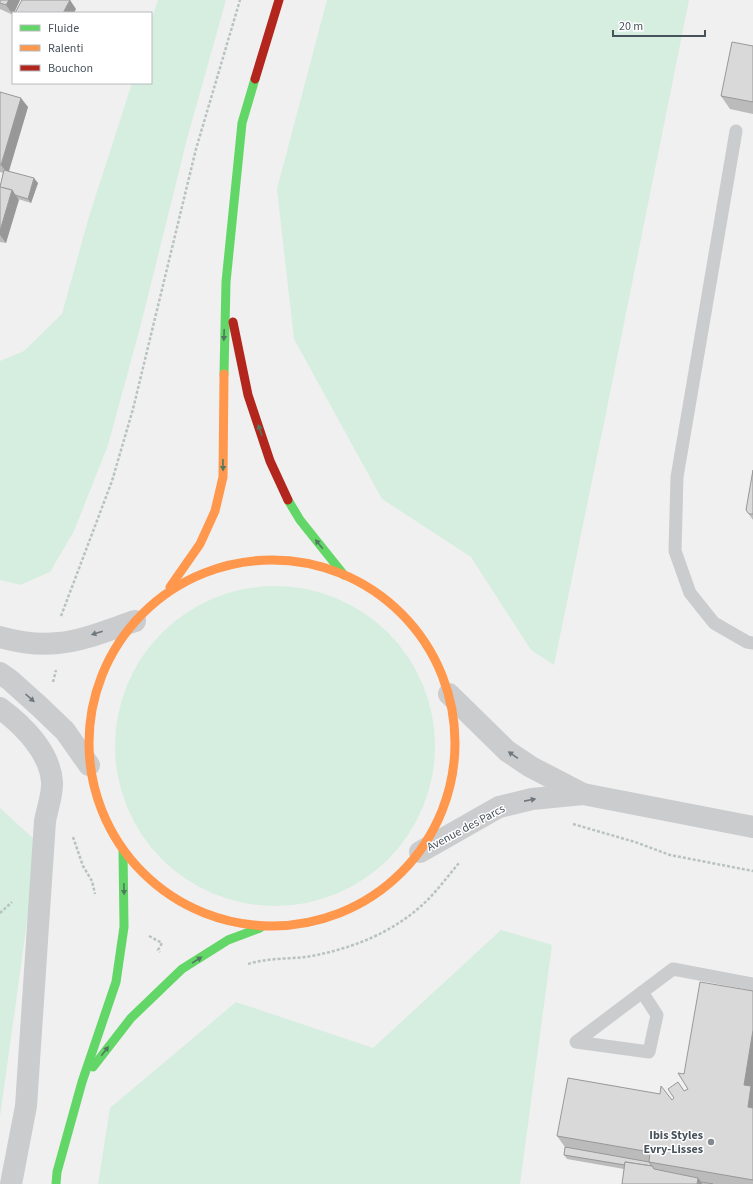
<svg xmlns="http://www.w3.org/2000/svg" width="753" height="1184" viewBox="0 0 753 1184" font-family="'Source Sans 3',sans-serif">
	<style>
		.green { fill: #d5eedf }
		.lines { fill: none; stroke-linecap: round; stroke-linejoin: round }
		.path { stroke: #b8c3c0; stroke-width: 2.5; stroke-dasharray: 3 2; stroke-linecap: butt }
		.lane { stroke: #caccce; stroke-width: 13 }
		.street { stroke: #caccce; stroke-width: 22 }
		.fast { stroke: #63d668; stroke-width: 9 }
		.slow { stroke: #ff974d; stroke-width: 9 }
		.jam { stroke: #b3261e; stroke-width: 9 }
		.wall { fill: #bbb }
		.shaded-wall { fill: #989899 }
		.building { fill: #d9d9da; stroke: #989899 }
		.oneway { fill: #507a5f }
		.oneway2 { fill: #6f777e }
		.poi-dot { fill: #83898f; stroke: #fff; stroke-width: 1.5 }
		.labels { text-anchor: middle; dominant-baseline: central; stroke-width: 3; stroke-linejoin: round; paint-order: stroke }
		.street-label { font-size: 12px; fill: #48525b; stroke: #fff }
		.poi-label { font-size: 12px; font-weight: bold; fill: #48525b; stroke: #fff; text-anchor: end }
	</style>
	<rect width="100%" height="100%" fill="#f0f0f0"/>
	<g class="green">
		<polygon points="158,0 226,0 187,139 141,324 108,445 74,531 50,572 20,585 0,580 0,361 24,351 62,314 88,220 132,83 151,83 151,21"/>
		<polygon points="327,0 689,0 605,418 554,665 531,650 471,557 382,499 294,339 277,189"/>
		<circle cx="275" cy="746" r="160"/>
		<polygon points="0,808 38,843 0,1117"/>
		<polygon points="501,930 552,945 520,1184 98,1184 110,1108 236,1002 373,1048"/>
	</g>
	<g class="lines">
		<g class="path">
			<polyline points="61,616 112,481 133,409 196,149 240,0"/>
			<polyline points="53,682 56,670"/>
			<polyline points="573,824 635,842 670,855 753,871"/>
			<polyline points="73,837 83,866 92,881 95,894"/>
			<polyline points="0,913 12,902"/>
			<polyline points="149,936 162,943 158,950 160,952"/>
			<path d="M248,964C267,958 287,959 306,957C347,950 389,935 421,906C435,894 447,877 459,863"/>
		</g>
		<g class="lane">
			<polyline points="736,131 677,477 675,551 690,593 714,623 747,642 753,643"/>
			<polyline points="642,992 657,1015 649,1052 576,1042 673,969 753,984"/>
		</g>
		<g class="street">
			<path d="M0,637C18,642 39,645 58,643C83,641 111,629 135,621"/>
			<polyline points="0,673 10,680 40,707 65,731 89,765"/>
			<polyline points="449,694 507,751 531,767 583,794"/>
			<path d="M0,708C23,725 50,752 52,782C53,793 47,810 45,821L26,1106L11,1184"/>
			<polyline points="420,852 499,807 532,799 583,794 753,827"/>
		</g>
		<g class="fast">
			<polyline points="224,374 226,282 242,123 255,79"/>
			<polyline points="288,500 300,520 344,575"/>
			<polyline points="93,1067 131,1018 182,969 228,940 260,928"/>
			<polyline points="56,1184 57,1172 82,1082 116,982 124,927 123,850"/>
		</g>
		<g class="slow">
			<circle cx="272" cy="743" r="183"/>
			<polyline points="170,587 200,544 215,511 223,477 224,374"/>
		</g>
		<g class="jam">
			<polyline points="255,79 279,0"/>
			<polyline points="233,322 248,395 270,461 288,500"/>
		</g>
	</g>
	<g class="wall">
		<polygon points="0,0 20,0 13,15 0,9"/>
		<polygon points="753,46 753,114 730,109 721,96"/>
		<polygon points="0,92 28,107 9,171 38,183 31,203 18,199 6,243 0,242 0,186 3,173 0,172"/>
		<polygon points="753,470 753,520 746,510"/>
		<polygon points="753,991 753,1184 622,1184 624,1169 567,1159 564,1155 565,1147 557,1136 672,1100 684,1091 688,1089 684,1074"/>
	</g>
	<g class="shaded-wall">
		<polygon points="9,0 20,0 13,15 6,5"/>
		<polygon points="70,0 76,9 74,13 63,13"/>
		<polygon points="21,98 28,107 8,174 1,165"/>
		<polygon points="34,178 38,183 31,203 28,199"/>
		<polygon points="12,190 19,200 6,243 0,235 0,231"/>
		<polygon points="753,1030 753,1114 748,1107 744,1085"/>
		<polygon points="698,1178 703,1184 697,1184"/>
	</g>
	<g class="building">
		<polygon points="0,0 9,0 6,5 0,3"/>
		<polygon points="22,0 70,0 63,13 15,13"/>
		<polygon points="732,42 753,46 753,102 721,96"/>
		<polygon points="0,92 21,98 1,165 0,165"/>
		<polygon points="4,170 34,178 28,199 15,195 12,190 0,187"/>
		<polygon points="0,187 12,190 0,231"/>
		<polygon points="753,470 753,514 749,514 746,510"/>
		<polygon points="700,982 753,991 753,1030 744,1085 751,1086 748,1107 753,1108 753,1180 649,1162 650,1152 557,1136 568,1078 660,1094 661,1086 672,1100 674,1098 668,1089 678,1082 684,1091 688,1089 678,1073 684,1074"/>
		<polygon points="565,1147 649,1162 652,1166 625,1162 625,1165 564,1155"/>
		<polygon points="625,1162 652,1166 654,1169 698,1178 697,1184 622,1184"/>
		<polygon points="702,1182 713,1184 701,1184"/>
	</g>
	<defs><path id="oneway-solid" d="M-6-.8H1V-3.2L6.5 0L1 3.2V.8H-6Z"/></defs>
	<g class="oneway">
		<use href="#oneway-solid" transform="translate(224 335) rotate(92)"/>
		<use href="#oneway-solid" transform="translate(260 430) rotate(-109)"/>
		<use href="#oneway-solid" transform="translate(223 465) rotate(89)"/>
		<use href="#oneway-solid" transform="translate(319 544) rotate(-129)"/>
		<use href="#oneway-solid" transform="translate(124 889) rotate(89)"/>
		<use href="#oneway-solid" transform="translate(197 960) rotate(-32)"/>
		<use href="#oneway-solid" transform="translate(105 1051) rotate(-52)"/>
	</g>
	<g class="oneway2">
		<use href="#oneway-solid" transform="translate(97 633) rotate(162)"/>
		<use href="#oneway-solid" transform="translate(30 698) rotate(42)"/>
		<use href="#oneway-solid" transform="translate(513 755) rotate(-145)"/>
		<use href="#oneway-solid" transform="translate(530 800) rotate(-11)"/>
	</g>
	<circle class="poi-dot" cx="711" cy="1142" r="4"/>
	<g class="labels">
		<g class="street-label">
			<text transform="translate(466 828) rotate(-28)">Avenue des Parcs</text>
		</g>
		<g class="poi-label">
			<text x="703" y="1135">Ibis Styles<tspan x="703" dy="14">Evry-Lisses</tspan></text>
		</g>
	</g>
	<rect x="12" y="12" width="140" height="72" fill="#ffffff" stroke="#b6babd"/>
	<rect x="20" y="25" width="20" height="6" fill="#63d668" stroke="#b6babd"/>
	<text x="48" y="32" font-size="12" fill="#48525b">Fluide</text>
	<rect x="20" y="45" width="20" height="6" fill="#ff974d" stroke="#b6babd"/>
	<text x="48" y="52" font-size="12" fill="#48525b">Ralenti</text>
	<rect x="20" y="65" width="20" height="6" fill="#b3261e" stroke="#b6babd"/>
	<text x="48" y="72" font-size="12" fill="#48525b">Bouchon</text>
	<path d="M613 30v6h92v-6" fill="none" stroke="#48525b" stroke-width="2"/>
	<text x="619" y="30" font-size="12" fill="#48525b" stroke="#ffffff" stroke-width="3" paint-order="stroke">20 m</text>
</svg>
